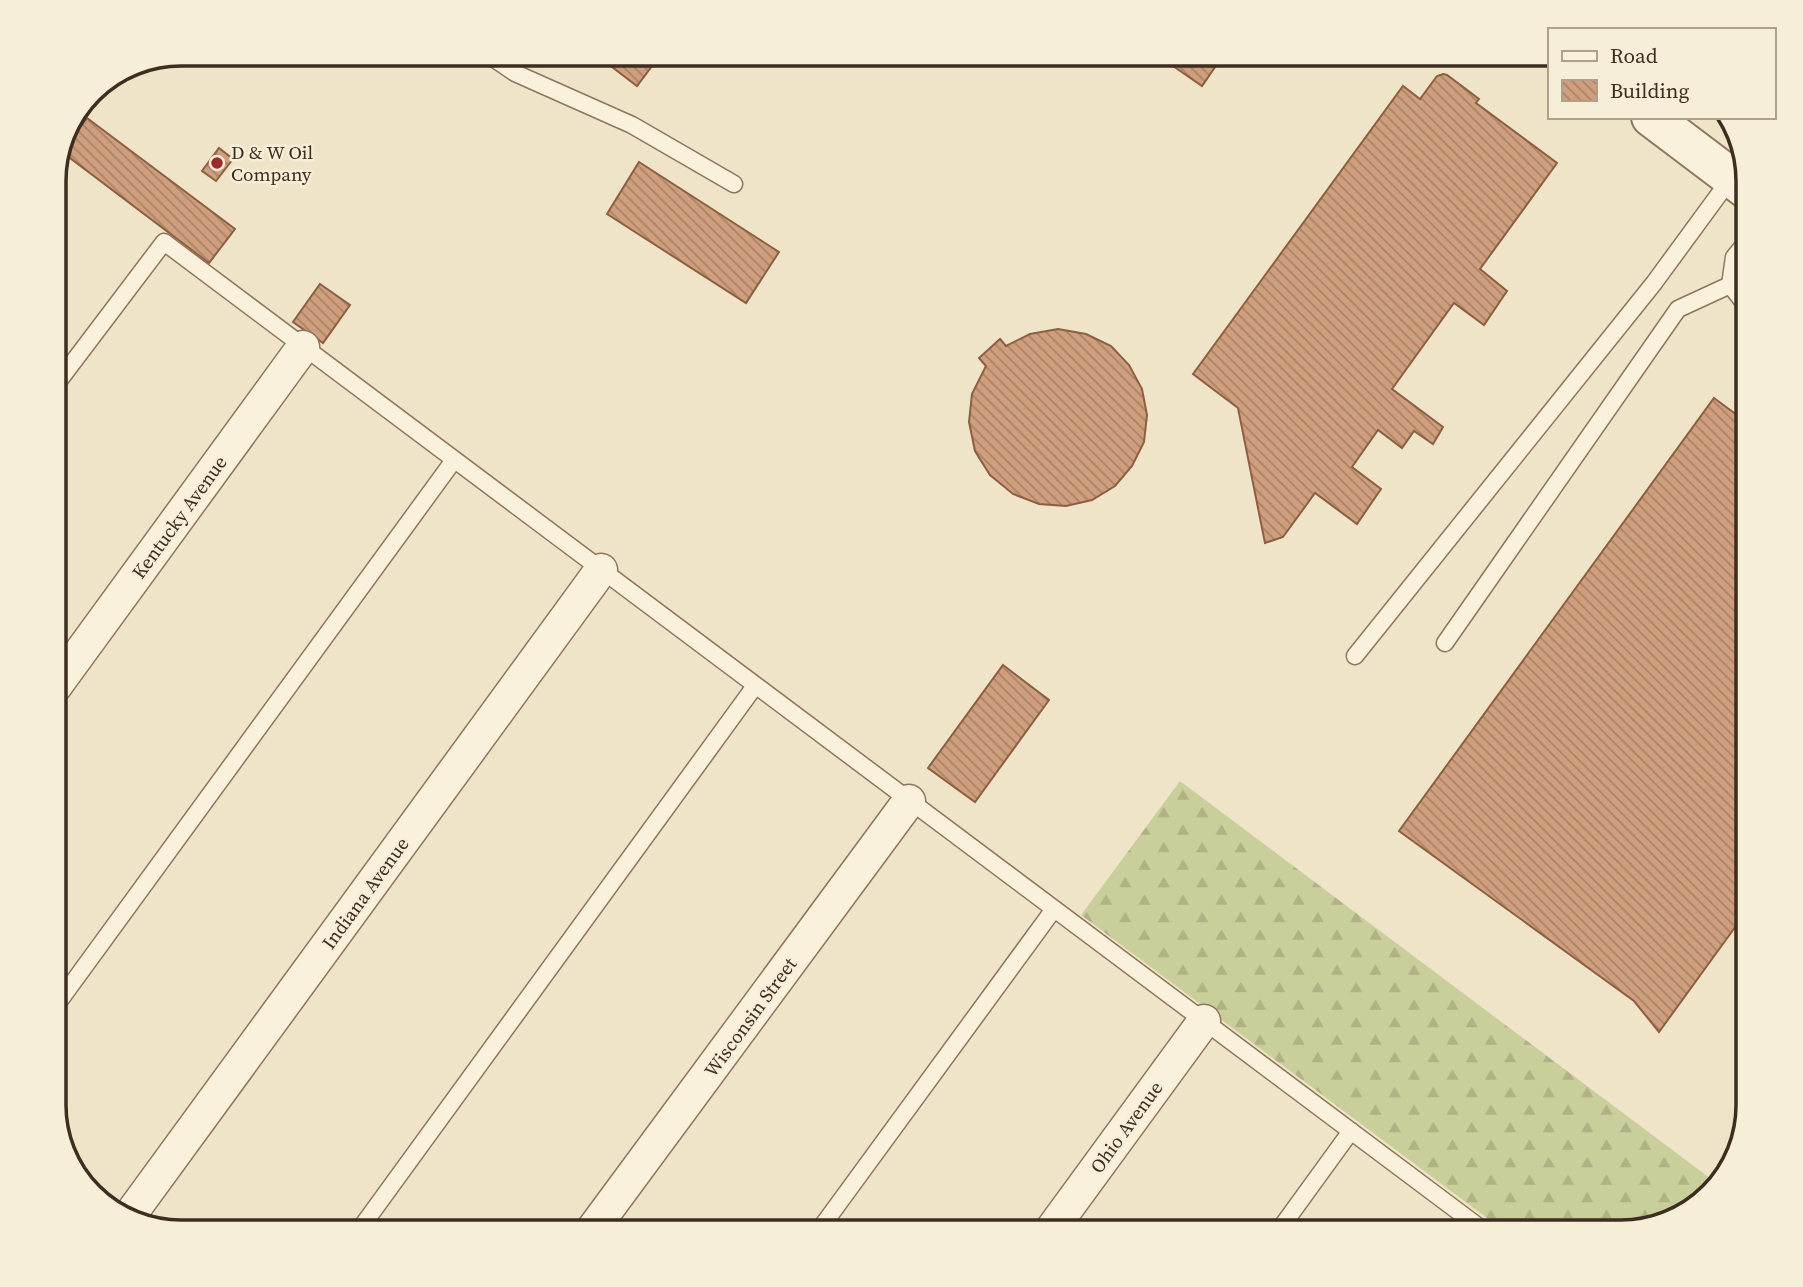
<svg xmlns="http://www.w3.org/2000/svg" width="1803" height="1287" viewBox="0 0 1803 1287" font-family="'Source Serif 4',serif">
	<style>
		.forest { fill: url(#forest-firs) }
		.building { fill: url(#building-back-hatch); stroke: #8d5f41; stroke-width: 2 }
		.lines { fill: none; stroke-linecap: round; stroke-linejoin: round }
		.service-casing { stroke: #8d765c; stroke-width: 19 }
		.minor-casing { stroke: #8d765c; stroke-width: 35 }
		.tertiary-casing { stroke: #8d765c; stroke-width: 42 }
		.service { stroke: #faf1dc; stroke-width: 16 }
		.minor { stroke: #faf1dc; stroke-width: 32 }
		.tertiary { stroke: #faf1dc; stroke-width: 38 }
		.poi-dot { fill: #9e2a2b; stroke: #f7eed8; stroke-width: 2.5 }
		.labels { text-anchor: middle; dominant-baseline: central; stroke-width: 5; stroke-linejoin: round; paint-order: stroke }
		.poi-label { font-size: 19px; fill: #3d2e20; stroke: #f7eed8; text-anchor: start }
		.street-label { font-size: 19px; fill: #3d2e20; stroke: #f7eed8 }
		.rim { fill: none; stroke: #3d2e20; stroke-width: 3.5 }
	</style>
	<defs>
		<pattern id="forest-firs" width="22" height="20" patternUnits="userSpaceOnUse" patternTransform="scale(1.75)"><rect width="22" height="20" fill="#c9cf9b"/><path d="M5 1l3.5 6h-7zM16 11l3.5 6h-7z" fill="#aeb285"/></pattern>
		<pattern id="building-back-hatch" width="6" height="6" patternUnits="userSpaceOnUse" patternTransform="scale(1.75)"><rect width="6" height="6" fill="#cf9f7d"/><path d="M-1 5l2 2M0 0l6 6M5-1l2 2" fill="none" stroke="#a98266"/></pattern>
	</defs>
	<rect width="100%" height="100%" fill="#f0e4c8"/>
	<polygon class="forest" points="1180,781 1719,1185 1678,1219 1621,1233 1507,1233 1081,915"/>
	<g class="building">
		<polygon points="595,54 661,54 637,86"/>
		<polygon points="1166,54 1224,54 1202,86 1163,59"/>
		<polygon points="1443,74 1447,75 1479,99 1476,103 1557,163 1480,269 1507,291 1484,325 1454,303 1392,389 1443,427 1433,444 1414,431 1402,448 1378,430 1352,467 1381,489 1357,524 1315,493 1283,537 1265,543 1238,408 1193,374 1403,86 1420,99 1437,76"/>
		<polygon points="87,118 235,229 209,263 62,152"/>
		<polygon points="219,148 233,159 216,181 202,171"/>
		<polygon points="639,162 779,252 746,303 607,214"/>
		<polygon points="320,284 350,305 323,343 293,322"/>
		<polygon points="1058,329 1086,334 1111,346 1129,365 1142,389 1147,415 1144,442 1132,466 1115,486 1092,500 1066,506 1039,504 1013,494 990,475 975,451 969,422 972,394 986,366 979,358 1000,339 1006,346 1030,334"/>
		<polygon points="1714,398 1749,424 1749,908 1659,1032 1634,1001 1399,831"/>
		<polygon points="1003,665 1049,700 975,802 928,768"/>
	</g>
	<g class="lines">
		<g class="service-casing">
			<g id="service">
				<polyline points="487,54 515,73 632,125 734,184"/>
				<polyline points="1749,239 1734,257 1730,285 1749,309"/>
				<polyline points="55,386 164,242 1487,1233"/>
				<polyline points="1445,643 1678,309 1730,285"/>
				<polyline points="1355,656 1654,283 1731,178"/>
				<polyline points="55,1007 454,460"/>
				<polyline points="357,1233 755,686"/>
				<polyline points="817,1233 1054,909"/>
				<polyline points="1277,1233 1351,1131"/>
			</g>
		</g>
		<g class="minor-casing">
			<g id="minor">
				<polyline points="55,687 303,347"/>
				<polyline points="130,1215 601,570"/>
				<polyline points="590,1233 909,801"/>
				<polyline points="1049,1233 1204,1021"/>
			</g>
		</g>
		<g class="tertiary-casing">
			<polyline id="tertiary" points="1651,117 1749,191"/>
		</g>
		<use href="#service" class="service"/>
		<use href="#minor" class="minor"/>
		<use href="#tertiary" class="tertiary"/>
	</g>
	<circle class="poi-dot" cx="217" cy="163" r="7"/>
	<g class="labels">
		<g class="poi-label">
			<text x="231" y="152">D &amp; W Oil<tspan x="231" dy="22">Company</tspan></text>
		</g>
		<g class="street-label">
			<text transform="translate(179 517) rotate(-54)">Kentucky Avenue</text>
			<text transform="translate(365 893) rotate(-54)">Indiana Avenue</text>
			<text transform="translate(750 1017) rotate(-54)">Wisconsin Street</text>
			<text transform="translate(1126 1127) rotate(-54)">Ohio Avenue</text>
		</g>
	</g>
	<path d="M0 0H1803V1287H0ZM181 66H1621A115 115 0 0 1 1736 181V1105A115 115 0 0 1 1621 1220H181A115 115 0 0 1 66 1105V181A115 115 0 0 1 181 66Z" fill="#f7eed8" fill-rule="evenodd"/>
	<path class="rim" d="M181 66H1621A115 115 0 0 1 1736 181V1105A115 115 0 0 1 1621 1220H181A115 115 0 0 1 66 1105V181A115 115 0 0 1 181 66Z"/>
	<rect x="1548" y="28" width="228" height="91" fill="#f7eed8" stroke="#ada18e" stroke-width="2"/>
	<rect x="1562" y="51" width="35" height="10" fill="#faf1dc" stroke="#ada18e" stroke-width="2"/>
	<text x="1610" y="63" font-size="21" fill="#3d2e20">Road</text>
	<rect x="1562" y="80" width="35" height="21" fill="url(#building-back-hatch)" stroke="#ada18e" stroke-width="2"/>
	<text x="1610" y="98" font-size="21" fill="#3d2e20">Building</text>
</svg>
